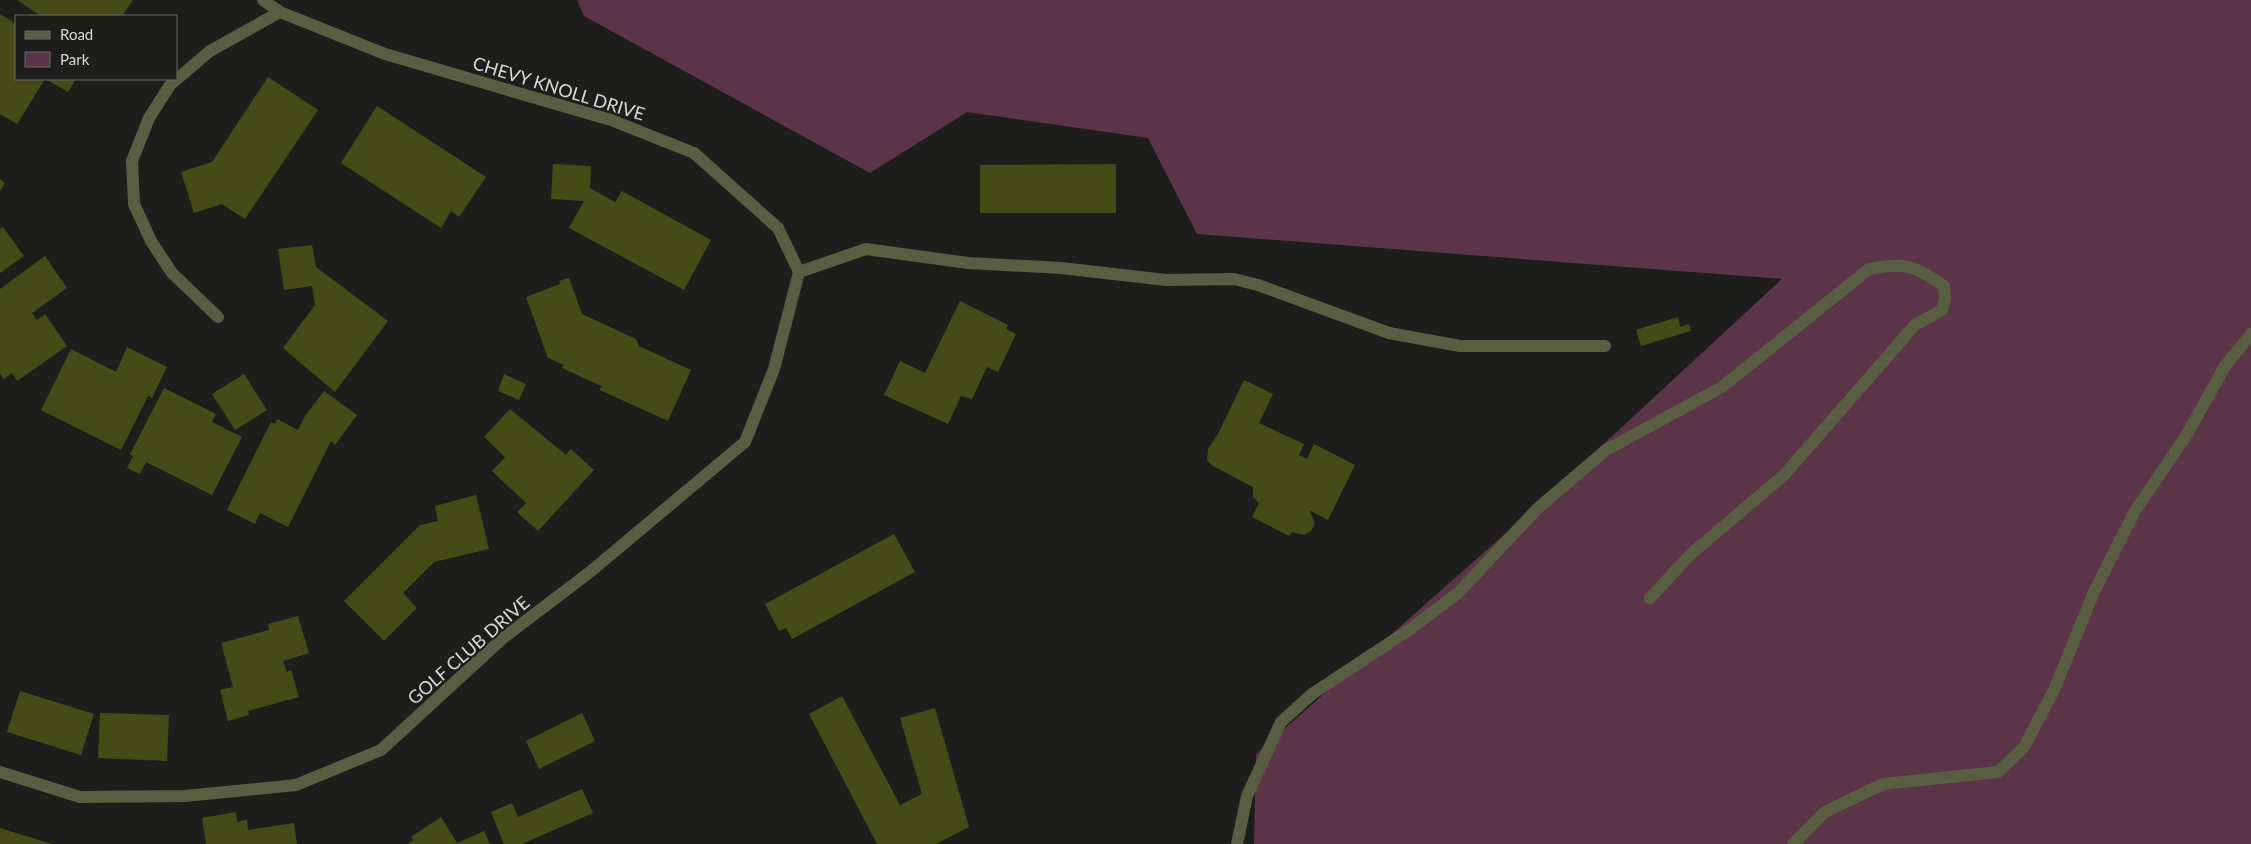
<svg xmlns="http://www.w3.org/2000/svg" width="2251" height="844" viewBox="0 0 2251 844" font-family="Lato,sans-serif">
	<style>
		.green { fill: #5b3448 }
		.building { fill: #454b16 }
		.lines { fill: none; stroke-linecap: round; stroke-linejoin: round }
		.minor { stroke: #595d42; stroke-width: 12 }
		.labels { text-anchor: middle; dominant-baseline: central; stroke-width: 4.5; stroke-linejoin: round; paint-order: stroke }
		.street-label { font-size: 18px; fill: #d9d9d7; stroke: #1d1e1b }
	</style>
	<rect width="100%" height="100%" fill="#1d1e1b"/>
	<polygon class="green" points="577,0 2251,0 2251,844 1254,844 1256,754 1542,501 1782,279 1197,234 1148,138 967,112 870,173 584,16"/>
	<g class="building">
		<polygon points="17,0 133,0 122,16 41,16"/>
		<polygon points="0,14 16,24 16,79 45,79 17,124 0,114"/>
		<polygon points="268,77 318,110 245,219 222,204 194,213 181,172 212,162"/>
		<polygon points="46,79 76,79 68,92"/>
		<polygon points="377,106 486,177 459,217 451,211 441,228 341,163"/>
		<polygon points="553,164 591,166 590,188 615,202 622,191 711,240 684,290 569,228 584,201 551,199"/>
		<polygon points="1116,164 1116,213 980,213 980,165"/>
		<polygon points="0,179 5,183 0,191"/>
		<polygon points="3,227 24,256 0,273 0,229"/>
		<polygon points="312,245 316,267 388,321 335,392 283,348 315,305 312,286 284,290 278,249"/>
		<polygon points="45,256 67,288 32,313 37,320 45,314 67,346 17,381 12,373 4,379 0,374 0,289"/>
		<polygon points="569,278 582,314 636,339 639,346 691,370 668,421 600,390 601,386 562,368 564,365 548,358 526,297 560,284 559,281"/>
		<polygon points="960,301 1008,325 1006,329 1016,334 998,372 987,367 972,399 961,396 948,424 884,395 900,361 925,373"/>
		<polygon points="1678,317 1680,327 1689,324 1691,331 1641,346 1636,330"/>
		<polygon points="127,347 167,367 152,398 148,396 121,450 41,410 71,349 116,372"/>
		<polygon points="244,374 267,410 235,430 212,394"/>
		<polygon points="504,374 526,384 519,400 498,391"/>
		<polygon points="1244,380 1273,394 1259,423 1304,444 1299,455 1307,459 1314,444 1355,465 1328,520 1309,510 1314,521 1314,526 1311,531 1304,535 1292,532 1289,536 1252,517 1259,503 1253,497 1253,487 1213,466 1207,460 1208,449 1218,434"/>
		<polygon points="164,388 216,414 212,422 242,437 212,495 146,462 140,474 127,468 133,456 130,454"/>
		<polygon points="324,391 357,415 335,445 331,441 288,527 260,513 255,524 227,510 271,422 275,424 277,419 298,430 305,416"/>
		<polygon points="510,409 566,455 571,449 594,470 538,531 517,512 526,503 492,471 505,457 484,437"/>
		<polygon points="476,495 489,549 434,562 403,593 417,608 384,641 344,601 420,525 438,521 435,506"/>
		<polygon points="894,534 915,572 792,639 786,628 779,631 765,604"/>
		<polygon points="298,616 309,653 283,661 287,672 291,670 299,697 248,711 249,715 228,721 220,690 233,687 221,643 269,630 268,624"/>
		<polygon points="20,691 94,714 81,755 7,732"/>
		<polygon points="842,696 900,805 922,794 900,718 935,708 969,827 936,844 877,844 809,714"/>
		<polygon points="100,713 169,715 167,761 98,758"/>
		<polygon points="582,713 595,741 539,769 526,741"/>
		<polygon points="582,789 593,813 522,844 504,844 491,812 512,803 518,817"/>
		<polygon points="236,812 237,822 247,820 248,830 294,823 297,844 206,844 202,818"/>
		<polygon points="441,817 457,843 484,831 490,844 408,844 413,840 411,837"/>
		<polygon points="0,828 52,844 0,844"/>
	</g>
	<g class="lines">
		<g class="minor">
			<polyline points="263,0 280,12 385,54 611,120 694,153 778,228 799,272"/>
			<polyline points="799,272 866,249 968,263 1061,268 1166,280 1234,279 1258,285 1389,333 1460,346 1605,346"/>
			<polyline points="218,317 172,273 151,241 134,204 132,161 149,118 170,85 210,51 280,12"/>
			<polyline points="0,772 80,797 185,796 296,785 381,750 503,638 590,572 745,442 774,369 799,272"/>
			<path d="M1237,844L1247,796L1281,722L1312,694L1409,630L1458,593L1538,508L1606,450L1722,387L1869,269C1907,262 1912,265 1944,286L1945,299L1942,310L1915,325L1784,475L1691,554L1650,598"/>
			<polyline points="1793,844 1825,812 1883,784 1998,772 2024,747 2054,690 2094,592 2135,511 2186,436 2225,366 2251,334"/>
		</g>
	</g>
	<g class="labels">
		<g class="street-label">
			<text transform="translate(559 88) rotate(17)">CHEVY KNOLL DRIVE</text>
			<text transform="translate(468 650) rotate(-41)">GOLF CLUB DRIVE</text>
		</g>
	</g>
	<rect x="15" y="15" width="162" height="65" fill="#1d1e1b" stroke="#686966"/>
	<rect x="25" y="31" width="25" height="8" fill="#595d42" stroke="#686966"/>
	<text x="60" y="40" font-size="15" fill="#d9d9d7">Road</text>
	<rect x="25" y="52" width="25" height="15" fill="#5b3448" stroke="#686966"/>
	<text x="60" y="65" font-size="15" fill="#d9d9d7">Park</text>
</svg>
